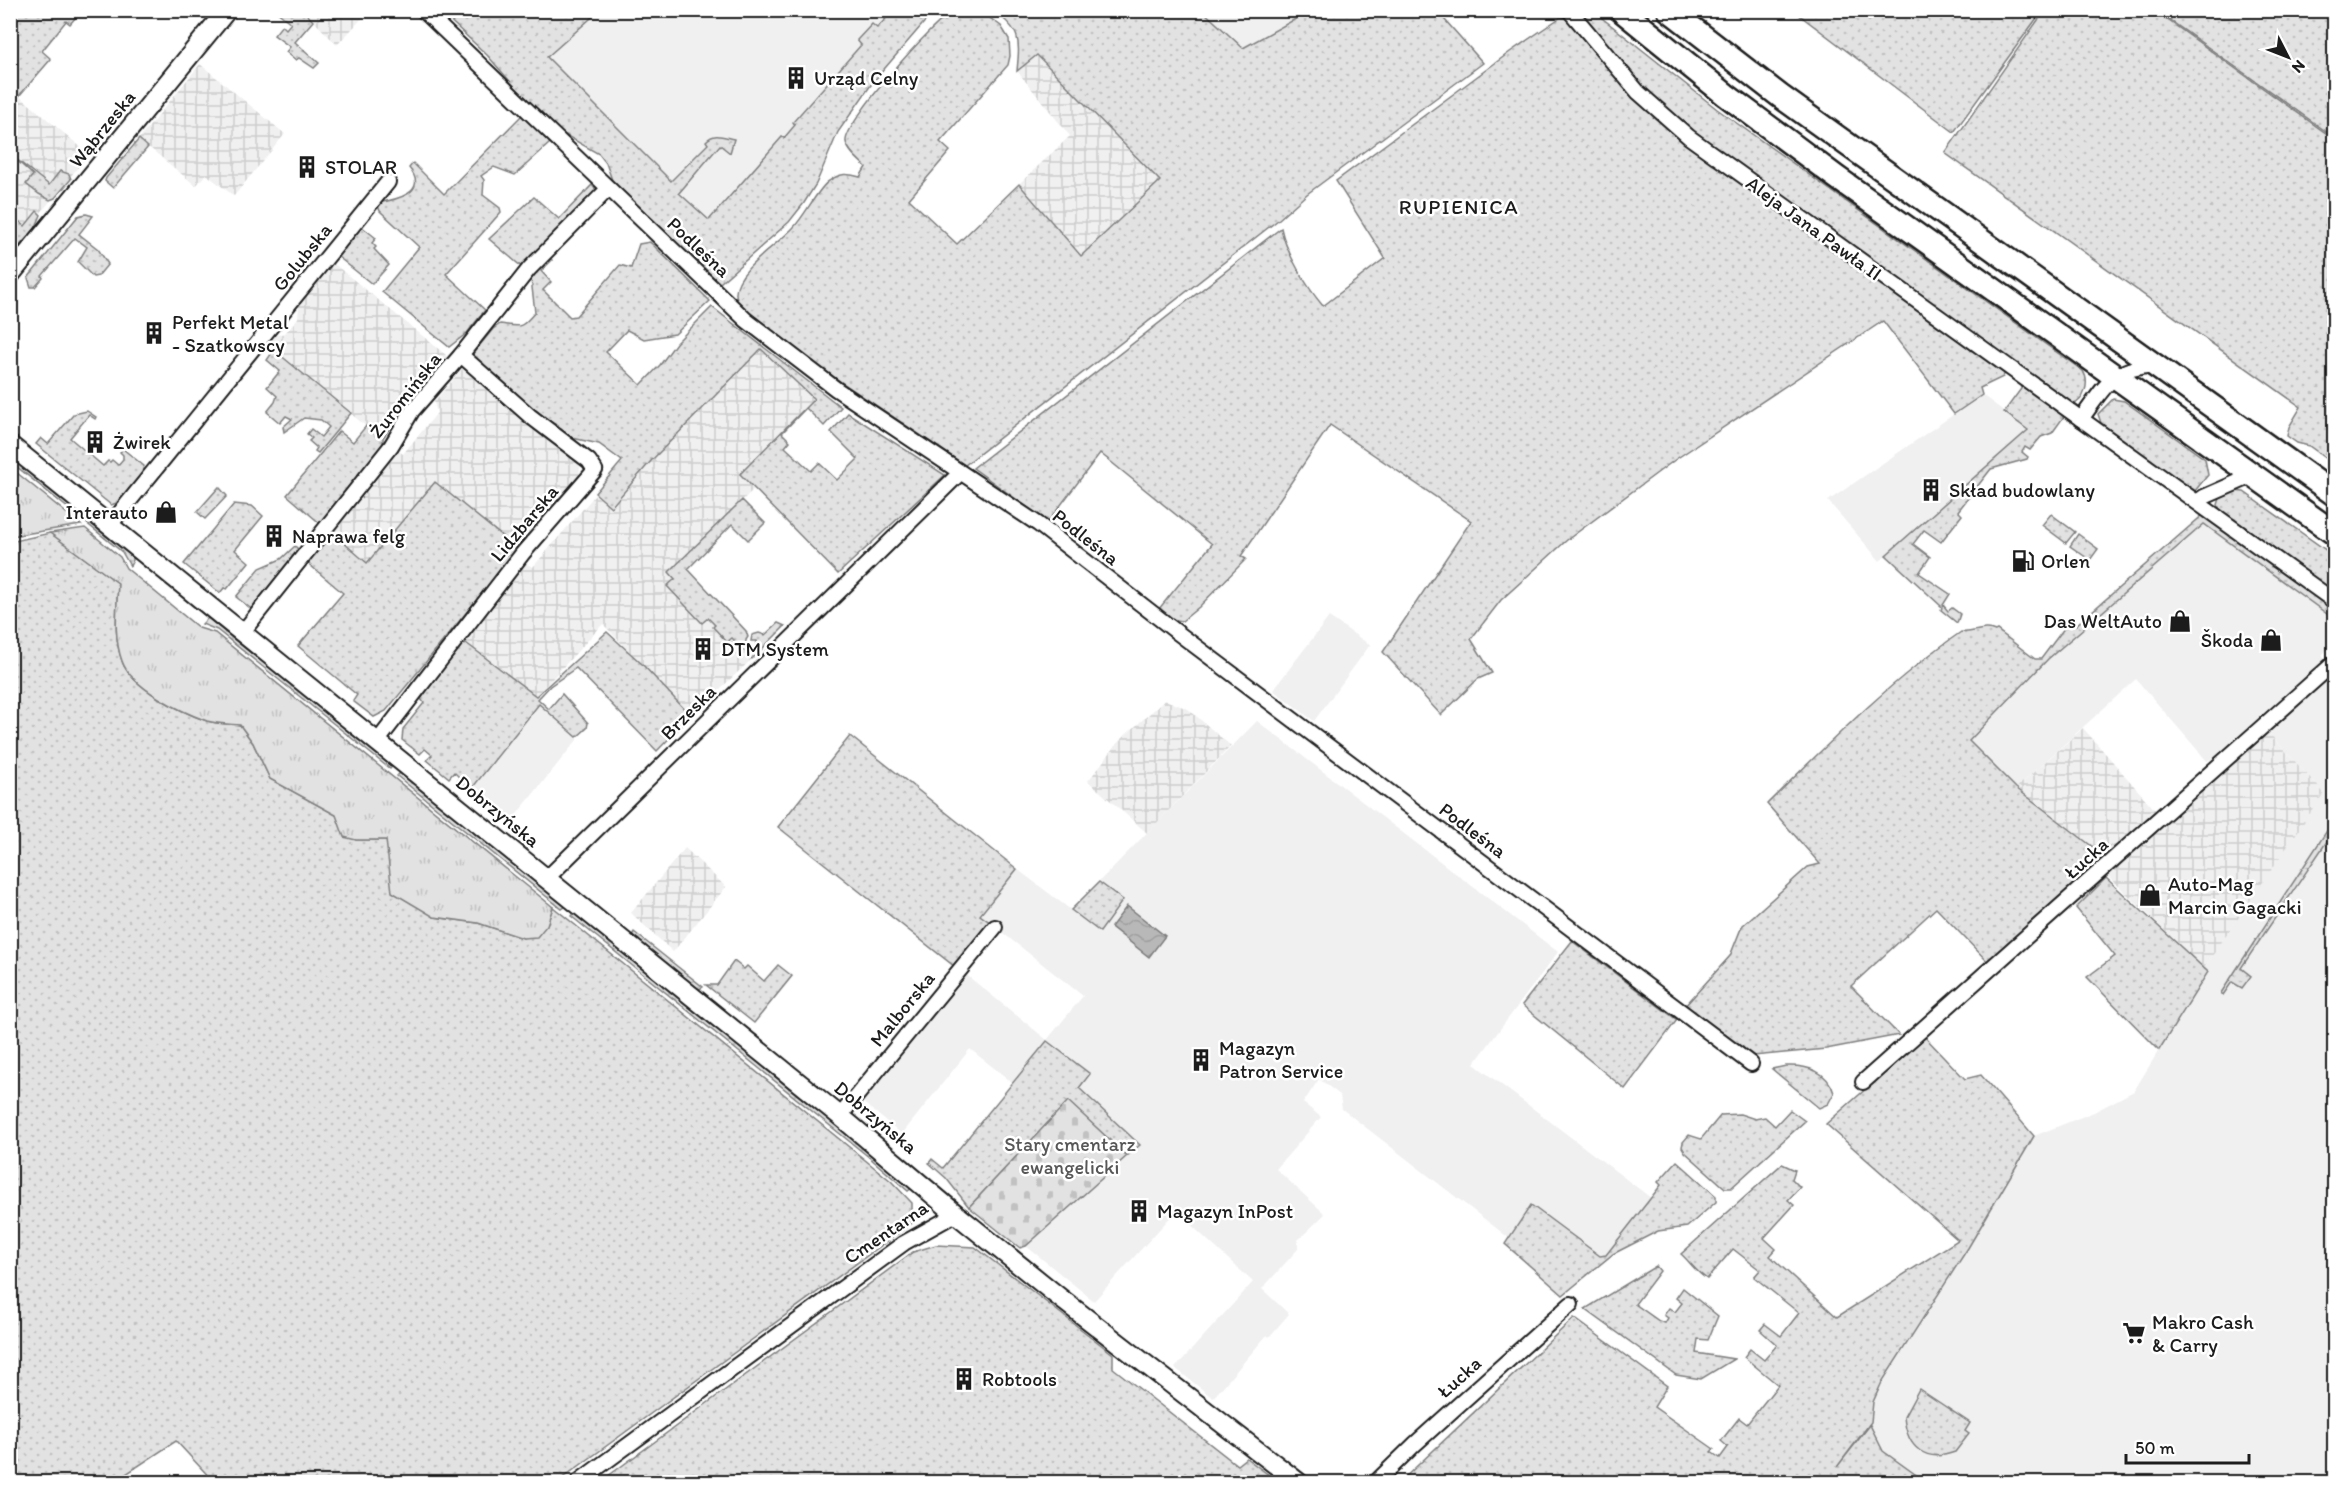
<svg xmlns="http://www.w3.org/2000/svg" width="2345" height="1493" viewBox="0 0 2345 1493" font-family="Itim,sans-serif">
	<style>
		.built { fill: #f0f0f0 }
		.industrial { fill: url(#industrial-grid) }
		.grass { fill: url(#grass-dots); stroke: #7f7f7f; stroke-width: 1.5 }
		.cemetery { fill: url(#cemetery-stones); stroke: #7f7f7f; stroke-width: 1.5 }
		.park { fill: url(#park-tufts); stroke: #7f7f7f; stroke-width: 1.5 }
		.water { fill: url(#water-waves); stroke: #7a7a7a; stroke-width: 1.5 }
		.lines { fill: none; stroke-linecap: round; stroke-linejoin: round }
		.minor-casing { stroke: #1c1c1c; stroke-width: 18 }
		.tertiary-casing { stroke: #1c1c1c; stroke-width: 22 }
		.primary-casing { stroke: #1c1c1c; stroke-width: 27 }
		.minor { stroke: #fff; stroke-width: 14 }
		.tertiary { stroke: #fff; stroke-width: 18 }
		.primary { stroke: #fff; stroke-width: 22 }
		.labels { text-anchor: middle; dominant-baseline: central; stroke-width: 5; stroke-linejoin: round; paint-order: stroke }
		.poi-label { font-size: 20px; fill: #1c1c1c; stroke: #fff; text-anchor: start }
		.street-label { font-size: 20px; fill: #1c1c1c; stroke: #fff }
		.park-label { font-size: 20px; fill: #575757; stroke: #fff }
		.neighbourhood-label { font-size: 21px; letter-spacing: 1.5px; fill: #1c1c1c; stroke: #fff }
	</style>
	<defs>
		<pattern id="industrial-grid" width="8" height="8" patternUnits="userSpaceOnUse" patternTransform="scale(1.5)"><rect width="8" height="8" fill="#f0f0f0"/><path d="M0 4h8M4 0v8" fill="none" stroke="#cdcdcd"/></pattern>
		<pattern id="grass-dots" width="8" height="8" patternUnits="userSpaceOnUse" patternTransform="scale(1.5)"><rect width="8" height="8" fill="#e2e2e2"/><path d="M2 2h.1M6 6h.1" fill="none" stroke="#c1c1c1" stroke-width="1.8" stroke-linecap="round"/></pattern>
		<pattern id="cemetery-stones" width="16" height="16" patternUnits="userSpaceOnUse" patternTransform="scale(1.5)"><rect width="16" height="16" fill="#e2e2e2"/><path d="M2 7V4a2 2 0 0 1 4 0v3zM10 15v-3a2 2 0 0 1 4 0v3z" fill="#c1c1c1"/></pattern>
		<pattern id="park-tufts" width="24" height="20" patternUnits="userSpaceOnUse" patternTransform="scale(1.5)"><rect width="24" height="20" fill="#e2e2e2"/><path d="M3 7l-1-3M5 7V3M7 7l1-3M15 17l-1-3M17 17v-4M19 17l1-3" fill="none" stroke="#c1c1c1"/></pattern>
		<pattern id="water-waves" width="16" height="10" patternUnits="userSpaceOnUse" patternTransform="scale(1.5)"><rect width="16" height="10" fill="#b8b8b8"/><path d="M0 5q4-4 8 0t8 0" fill="none" stroke="#9e9e9e"/></pattern>
	</defs>
	<rect width="100%" height="100%" fill="#fff"/>
	<filter id="ink" filterUnits="userSpaceOnUse"><feTurbulence type="fractalNoise" baseFrequency=".0167" numOctaves="2"/><feDisplacementMap in="SourceGraphic" scale="12" xChannelSelector="R" yChannelSelector="G"/><feConvolveMatrix kernelMatrix="1 2 1 2 8 2 1 2 1" color-interpolation-filters="sRGB"/></filter>
	<g filter="url(#ink)">
		<g class="built">
			<polygon points="904,10 719,240 526,68 590,11"/>
			<polygon points="1203,11 1310,11 1243,48"/>
			<polygon points="1982,395 2028,429 1880,561 1828,501"/>
			<polygon points="2204,524 2334,619 2334,643 2322,655 2327,661 2223,753 2207,761 2136,679 2016,788 1969,742 2048,659"/>
			<polygon points="1329,617 1370,645 1314,721 1273,690"/>
			<polygon points="2334,674 2334,1482 1926,1482 1883,1451 1870,1426 1873,1402 1882,1382 1968,1248 2034,1136 2094,1112 2134,1091 2159,1050 2204,968 2323,792 2268,732"/>
			<polygon points="539,704 577,737 577,740 513,819 473,787"/>
			<polygon points="1257,721 1558,952 1474,1064 1651,1198 1606,1255 1600,1256 1531,1206 1509,1238 1342,1109 1340,1095 1319,1079 1303,1103 1321,1117 1276,1169 1325,1214 1298,1240 1298,1249 1262,1289 1289,1314 1269,1337 1267,1335 1213,1398 1175,1368 1253,1282 1176,1211 1094,1301 1026,1246 1139,1145 1078,1088 1090,1074 1047,1041 1013,1083 970,1049 902,1134 861,1101 964,973 1047,1040 1083,996 980,915 1017,869 1071,910"/>
		</g>
		<g class="industrial">
			<polygon points="304,11 369,11 337,45"/>
			<polygon points="1036,55 1160,181 1081,256 1019,184 1070,136 1017,71"/>
			<polygon points="200,64 285,134 234,196 206,174 196,186 139,139"/>
			<polygon points="11,89 89,154 11,249"/>
			<polygon points="333,263 446,355 446,358 409,405 406,404 379,437 266,344 274,336 285,333 298,318 299,306"/>
			<polygon points="761,349 814,399 740,474 754,489 669,572 752,659 691,716 603,624 536,696 462,640 524,563 533,567 595,495 612,507 651,461"/>
			<polygon points="462,369 577,460 580,467 579,476 546,514 538,516 527,528 531,534 518,549 435,482 367,563 329,530 396,449 403,454 437,413 434,402"/>
			<polygon points="1165,700 1188,709 1231,746 1147,833 1088,781 1121,739"/>
			<polygon points="2083,728 2157,812 2106,857 2016,788"/>
			<polygon points="2268,732 2324,793 2204,968 2107,875"/>
			<polygon points="685,848 726,887 673,952 631,913"/>
		</g>
		<g class="grass">
			<polygon points="2045,10 2155,11 2334,139 2334,464 2309,446 2297,443 2287,436 2289,427 2301,407 1945,153"/>
			<polygon points="10,11 69,11 76,17 70,24 66,21 42,51 51,59 19,96 11,89"/>
			<polygon points="276,11 304,11 313,21 295,42 319,63 314,68 299,58 296,60 286,52 290,47 274,35 282,25 286,29 291,23"/>
			<path d="M440,11H599L547,57L671,181L708,144L706,141C715,132 723,137 734,139L730,153L720,145L679,193L709,220L782,137L784,138L795,125L793,122L861,45L857,40L872,24L877,28L893,11H934L873,82L838,132L816,184L804,203L789,222L720,283L618,187L612,180L606,163L599,154L560,132L531,105L487,55Z"/>
			<path d="M954,11H980L1001,26L1009,39L1010,56L1008,65L940,142L950,151L909,199L957,244L1019,184L1081,256L1160,181L1037,55L1017,71C1020,39 1021,31 994,11H1203L1243,48L1310,11H1437L1483,63L1307,194L1278,220L965,465L779,340C766,329 736,313 736,294C735,271 778,244 793,228C805,216 818,188 829,181C840,173 848,173 860,177L866,167C860,161 848,152 846,142C843,124 935,19 954,11Z"/>
			<path d="M1575,11H1593L1717,109L2083,371C2090,382 2085,401 2072,405L1688,131L1638,84Z"/>
			<polygon points="1794,11 2042,11 1954,132"/>
			<polygon points="2157,11 2334,11 2334,137"/>
			<path d="M1561,17L1569,19L1636,96L2005,372L2003,377L1980,388L1982,395L1954,414L1883,321L1676,459L1567,540L1501,600L1471,639L1492,673L1478,679L1441,715L1383,652L1471,521L1330,425L1241,556L1246,559L1199,607L1182,621L1172,619L1158,610L1212,544L1100,453L1048,522L973,468L1281,228C1286,253 1307,287 1323,306L1385,258L1336,181L1510,52Z"/>
			<path d="M522,115L550,143L515,175L494,167L481,176L484,180L483,195L500,208L501,212L446,274L485,310L467,333L449,347L382,292L419,247L380,211L377,203C395,200 430,193 409,168L413,163L444,194Z"/>
			<polygon points="139,139 148,147 113,188 105,181 106,178"/>
			<polygon points="11,155 49,185 60,171 69,174 71,179 55,198 50,200 39,194 26,184 33,175 13,157 11,159"/>
			<polygon points="592,185 596,190 595,194 523,268 489,239 534,197 559,219"/>
			<polygon points="37,211 41,215 35,229 11,255 11,215 25,226"/>
			<polygon points="86,214 93,216 79,234 98,249 108,264 98,276 93,277 78,262 87,247 75,238 42,276 43,278 35,287 31,287 28,278 78,216"/>
			<polygon points="361,226 376,238 372,243 376,247 374,249 389,265 372,284 337,256"/>
			<path d="M650,242L710,301L675,334L644,339L627,330L606,352L641,385L660,365L676,343L712,307L841,407L824,426L806,408L782,433L790,441L785,447L811,471L819,463L837,480L858,459L831,432L848,413L945,475L838,574L740,474L814,399L761,349L651,461L611,507L595,493L622,461L599,444L568,437L542,420L471,356L493,329L500,324C521,327 521,329 535,312L531,279L549,258L552,260L541,271L551,282L543,290L570,317L576,316L620,265L631,268L639,244Z"/>
			<polygon points="274,350 351,413 318,453 315,451 317,448 309,441 312,438 307,434 311,429 321,437 329,427 321,420 304,418 284,432 283,427 292,419 286,416 280,423 267,412 275,402 277,396 267,387 280,371 267,360"/>
			<polygon points="2023,386 2065,415 2052,433 2041,437 2030,450 2025,447 2022,452 2028,457 2027,459 1991,469 1958,511 1962,515 1941,542 1924,530 1913,544 1930,557 1919,573 1950,594 1943,605 1948,611 1952,608 1960,614 1957,623 1941,610 1942,607 1886,555 2028,430 2004,412"/>
			<polygon points="2113,399 2124,401 2205,459 2208,475 2194,492 2102,426 2098,414"/>
			<path d="M87,411L96,417L95,419L89,415L70,438L103,466L108,461L110,462L112,460L118,465L123,459V455L120,452L123,449L144,466C140,481 127,501 111,505L36,444L41,438L48,444L74,414Z"/>
			<polygon points="366,426 373,433 376,429 381,433 389,429 383,438 383,450 323,526 287,495 339,431 353,442"/>
			<polygon points="10,455 133,556 133,560 130,566 122,552 11,462"/>
			<polygon points="435,482 518,549 386,711 374,717 353,701 357,695 351,690 298,646 343,593 305,561 329,530 367,563"/>
			<polygon points="219,487 227,496 205,519 197,512"/>
			<polygon points="2233,491 2244,492 2334,556 2334,593 2221,512 2218,505 2220,498"/>
			<polygon points="742,500 765,523 748,540 732,524 688,569 746,631 748,637 746,640 746,650 757,650 757,641 751,641 752,635 759,633 765,635 778,623 785,626 752,659 732,638 727,642 713,627 715,625 708,618 702,623 667,586 675,579 669,572"/>
			<polygon points="234,504 252,506 263,516 235,550 249,562 227,589 224,588 220,593 184,564"/>
			<polygon points="2051,514 2075,532 2066,543 2042,525"/>
			<path d="M2204,514L2334,608V619L2204,524L2048,659L1969,741L2016,788L2106,857L1989,963L1936,908L1851,986L1899,1035L1826,1049L1753,1056L1685,1006L1730,956L1742,926L1808,867L1820,864L1767,804C1829,743 1890,681 1961,632C1974,634 1983,625 1995,631L1997,630L2035,659H2041L2065,627L2076,625Z"/>
			<path d="M50,533L118,583C117,609 113,636 122,661C131,688 182,712 207,721C217,724 229,724 240,725L253,743L270,779L336,815L356,840H386L434,917L478,923L523,938L547,925L553,907L891,1181L912,1203V1223L557,1482H214L176,1441L114,1482H11L10,1353L13,1350L10,1347V542Z"/>
			<polygon points="2078,534 2098,549 2090,560 2070,546"/>
			<polygon points="295,546 301,552 254,611 236,597 260,568 281,559"/>
			<polygon points="208,618 212,619 393,765 390,769 217,630 202,624"/>
			<polygon points="607,632 642,664 691,716 657,751 576,668 550,686 538,699 549,709 562,694 588,723 587,728 577,737 539,704 473,787 456,784 460,778 454,772 449,778 427,760 432,755 425,749 420,754 402,740 403,729 424,703 421,699 462,640 536,696"/>
			<polygon points="850,736 1017,869 980,915 991,923 958,964 954,966 778,827"/>
			<polygon points="401,772 566,906 562,909 397,776"/>
			<polygon points="2334,820 2334,831 2241,968 2251,976 2242,988 2232,982 2223,995 2221,993"/>
			<polygon points="2106,878 2208,972 2159,1050 2087,977 2115,956 2076,908"/>
			<polygon points="1099,882 1123,900 1100,932 1071,910"/>
			<polygon points="575,912 875,1154 912,1188 908,1191 870,1158 571,916"/>
			<polygon points="634,932 703,987 698,990 631,937"/>
			<polygon points="1572,941 1677,1020 1625,1089 1522,1005"/>
			<polygon points="734,961 744,969 747,966 764,981 778,965 792,976 754,1023 706,985 717,985"/>
			<path d="M1925,1037L1965,1079L1981,1075L2034,1136L1968,1248L1882,1382L1873,1402L1871,1422L1837,1467L1870,1425L1883,1451L1926,1482H1400L1574,1318L1667,1386L1654,1407L1714,1449L1711,1452L1720,1458L1728,1447L1721,1441L1739,1418L1747,1424L1778,1385L1744,1357L1750,1349L1764,1360L1777,1345L1760,1330L1765,1324L1781,1336L1799,1313L1754,1277L1760,1270L1733,1249L1707,1279C1697,1273 1690,1262 1681,1254L1782,1164L1795,1170L1792,1179L1800,1187L1788,1200L1794,1205L1764,1238L1776,1249L1770,1256L1837,1317L1958,1240L1826,1124Z"/>
			<polygon points="1047,1041 1090,1074 1079,1088 1140,1145 1127,1156 1068,1102 969,1207 946,1178 929,1163 932,1159 943,1168"/>
			<path d="M1786,1066C1807,1065 1828,1071 1834,1093L1828,1104L1819,1108L1772,1069Z"/>
			<polygon points="1790,1110 1805,1121 1731,1188 1725,1188 1685,1152 1682,1147 1683,1142 1689,1135 1701,1139 1721,1115 1740,1114 1755,1119 1765,1117 1775,1126"/>
			<polygon points="1677,1161 1716,1196 1716,1202 1687,1227 1658,1231 1613,1254 1563,1295 1505,1244 1531,1205 1600,1256 1606,1255 1661,1185 1658,1182"/>
			<polygon points="936,1245 975,1247 1113,1354 1113,1368 1237,1465 1246,1458 1278,1482 600,1482 913,1252"/>
			<polygon points="1656,1266 1660,1271 1635,1304 1659,1321 1665,1323 1668,1318 1664,1315 1669,1308 1675,1312 1682,1303 1676,1298 1683,1288 1718,1316 1708,1340 1698,1339 1696,1353 1734,1359 1701,1379 1676,1375 1585,1309"/>
			<path d="M1919,1389L1970,1423L1965,1431L1969,1434L1955,1452C1925,1463 1907,1448 1904,1417Z"/>
		</g>
		<polygon class="cemetery" points="1068,1101 1127,1156 1026,1246 1020,1248 969,1207"/>
		<g class="park">
			<polygon points="11,468 81,525 11,536"/>
			<path d="M85,528L120,557L126,568L199,628L215,633L553,907L547,925L537,937L523,938L478,923L434,917L392,892L386,840H356L344,837L336,815L270,779L253,743L240,725C229,724 218,724 207,721C182,712 131,688 122,661C113,636 117,609 118,583L50,533Z"/>
		</g>
		<polygon class="water" points="1127,906 1165,936 1149,957 1111,927"/>
		<g class="lines">
			<g class="minor-casing">
				<g id="minor">
					<polyline points="423,10 746,320 836,389 1038,524 1178,633 1751,1064"/>
					<polyline points="1569,10 1638,92 1689,137 2334,601"/>
					<path d="M2081,419C2106,386 2110,369 2154,365"/>
					<polyline points="2197,502 2204,497 2254,475"/>
					<polyline points="110,525 388,182"/>
					<polyline points="242,633 391,446 412,411 461,355 529,269 608,189"/>
					<polyline points="377,742 523,553 595,470 589,461 530,416 461,355"/>
					<polyline points="546,879 960,473"/>
					<polyline points="1863,1082 2334,663"/>
					<polyline points="840,1116 995,927"/>
					<polyline points="578,1482 904,1243 956,1214"/>
					<polyline points="1376,1482 1415,1444 1571,1304"/>
				</g>
			</g>
			<g class="tertiary-casing">
				<g id="tertiary">
					<polyline points="10,275 227,10"/>
					<polyline points="10,445 840,1116 956,1214 1059,1297 1298,1482"/>
				</g>
			</g>
			<g class="primary-casing">
				<g id="primary">
					<polyline points="1621,10 1726,95 1836,177 2334,533"/>
					<polyline points="1669,10 1780,96 2334,494"/>
				</g>
			</g>
			<use href="#minor" class="minor"/>
			<use href="#tertiary" class="tertiary"/>
			<use href="#primary" class="primary"/>
		</g>
	</g>
	<defs>
		<g id="building-bare" transform="scale(1.8)"><path d="M-4-6H4V6H1V3H-1V6H-4ZM-2.5-4.3h1.7v1.8h-1.7ZM.8-4.3h1.7v1.8H.8ZM-2.5-1h1.7V.8h-1.7ZM.8-1h1.7V.8H.8Z" fill="#1c1c1c" stroke="#fff" stroke-width="2.5" paint-order="stroke"/></g>
		<g id="shop-bare" transform="scale(1.8)"><path d="M-5-2.5h2.3a2.7 3.5 0 0 1 5.4 0H5L5.5 6h-11ZM-1.5-2.5h3a1.5 2.3 0 0 0-3 0Z" fill="#1c1c1c" stroke="#fff" stroke-width="2.5" paint-order="stroke"/></g>
		<g id="fuel-bare" transform="scale(1.8)"><path d="M-5.5-6h7V0h2V4h1.3V-2.5L3-4.5l.8-.8L6-3V5H2.5V1h-1V6h-7ZM-4.2-4.7v3.2H.2V-4.7Z" fill="#1c1c1c" stroke="#fff" stroke-width="2.5" paint-order="stroke"/></g>
		<g id="supermarket-bare" transform="scale(1.8)"><path d="M-6-5.5h2.5l.6 2H6L4.5 2H-2.5L-4.4-4H-6ZM-1.5 3.2a1.3 1.3 0 1 0 .1 0ZM3 3.2a1.3 1.3 0 1 0 .1 0Z" fill="#1c1c1c" stroke="#fff" stroke-width="2.5" paint-order="stroke"/></g>
	</defs>
	<g fill-rule="evenodd">
		<use href="#building-bare" x="796" y="78"/>
		<use href="#building-bare" x="307" y="167"/>
		<use href="#building-bare" x="154" y="333"/>
		<use href="#building-bare" x="95" y="442"/>
		<use href="#building-bare" x="1931" y="490"/>
		<use href="#shop-bare" x="166" y="512"/>
		<use href="#building-bare" x="274" y="536"/>
		<use href="#fuel-bare" x="2023" y="561"/>
		<use href="#shop-bare" x="2180" y="621"/>
		<use href="#shop-bare" x="2271" y="640"/>
		<use href="#building-bare" x="703" y="649"/>
		<use href="#shop-bare" x="2150" y="895"/>
		<use href="#building-bare" x="1201" y="1060"/>
		<use href="#building-bare" x="1139" y="1211"/>
		<use href="#supermarket-bare" x="2134" y="1333"/>
		<use href="#building-bare" x="964" y="1379"/>
	</g>
	<g class="labels">
		<g class="poi-label">
			<text x="814" y="78">Urząd Celny</text>
			<text x="325" y="167">STOLAR</text>
			<text x="172" y="322">Perfekt Metal<tspan x="172" dy="23">- Szatkowscy</tspan></text>
			<text x="113" y="442">Żwirek</text>
			<text x="1949" y="490">Skład budowlany</text>
			<text x="148" y="512" text-anchor="end">Interauto</text>
			<text x="292" y="536">Naprawa felg</text>
			<text x="2041" y="561">Orlen</text>
			<text x="2162" y="621" text-anchor="end">Das WeltAuto</text>
			<text x="2253" y="640" text-anchor="end">Škoda</text>
			<text x="721" y="649">DTM System</text>
			<text x="2168" y="884">Auto-Mag<tspan x="2168" dy="23">Marcin Gagacki</tspan></text>
			<text x="1219" y="1048">Magazyn<tspan x="1219" dy="23">Patron Service</tspan></text>
			<text x="1157" y="1211">Magazyn InPost</text>
			<text x="2152" y="1322">Makro Cash<tspan x="2152" dy="23">&amp; Carry</tspan></text>
			<text x="982" y="1379">Robtools</text>
		</g>
		<g class="street-label">
			<text transform="translate(102 129) rotate(-51)">Wąbrzeska</text>
			<text transform="translate(1814 228) rotate(36)">Aleja Jana Pawła II</text>
			<text transform="translate(699 247) rotate(43)">Podleśna</text>
			<text transform="translate(302 257) rotate(-51)">Golubska</text>
			<text transform="translate(405 395) rotate(-52)">Żuromińska</text>
			<text transform="translate(524 523) rotate(-50)">Lidzbarska</text>
			<text transform="translate(1086 537) rotate(38)">Podleśna</text>
			<text transform="translate(688 712) rotate(-45)">Brzeska</text>
			<text transform="translate(498 811) rotate(39)">Dobrzyńska</text>
			<text transform="translate(1473 830) rotate(37)">Podleśna</text>
			<text transform="translate(2086 858) rotate(-42)">Łucka</text>
			<text transform="translate(902 1009) rotate(-51)">Malborska</text>
			<text transform="translate(876 1117) rotate(40)">Dobrzyńska</text>
			<text transform="translate(886 1232) rotate(-34)">Cmentarna</text>
			<text transform="translate(1459 1377) rotate(-42)">Łucka</text>
		</g>
		<g class="park-label">
			<text x="1070" y="1144">Stary cmentarz<tspan x="1070" dy="23">ewangelicki</tspan></text>
		</g>
		<g class="neighbourhood-label">
			<text x="1459" y="206">RUPIENICA</text>
		</g>
	</g>
	<rect width="2345" height="1493" fill="none" stroke="#fff" stroke-width="36"/>
	<rect x="18" y="18" width="2309" height="1457" fill="none" stroke="#1c1c1c" stroke-width="2" filter="url(#ink)"/>
	<g transform="translate(2288 57) rotate(132)" stroke="#ffffff" stroke-width="4.5" paint-order="stroke">
	<path d="M0-4.5L10 22L0 15L-10 22Z" fill="#1c1c1c"/>
	<text y="-9" font-size="16" font-weight="bold" text-anchor="middle" fill="#1c1c1c">N</text>
	</g>
	<path d="M2126 1454v9h123v-9" fill="none" stroke="#1c1c1c" stroke-width="3"/>
	<text x="2135" y="1454" font-size="18" fill="#1c1c1c" stroke="#ffffff" stroke-width="4.5" paint-order="stroke">50 m</text>
</svg>
